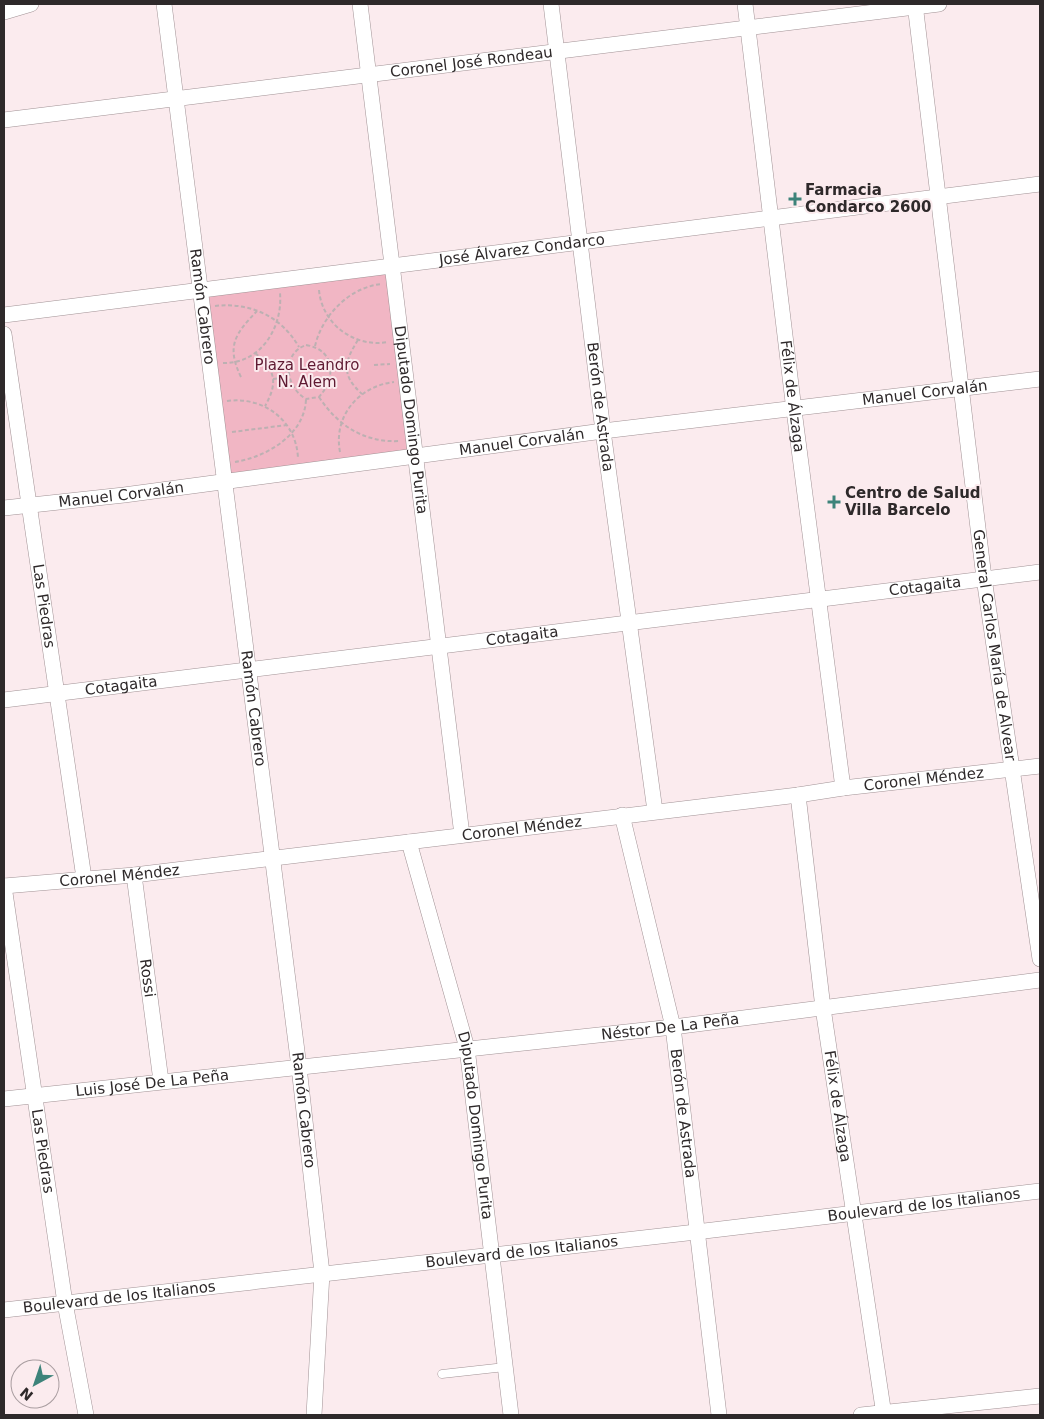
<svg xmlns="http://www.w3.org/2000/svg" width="1044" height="1419" viewBox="0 0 1044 1419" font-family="'DejaVu Sans',sans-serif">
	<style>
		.green { fill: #f1b6c4 }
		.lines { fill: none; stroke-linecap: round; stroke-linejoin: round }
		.service-casing { stroke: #a19295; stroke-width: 9 }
		.minor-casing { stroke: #a19295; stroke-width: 16 }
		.path { stroke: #bdb0b2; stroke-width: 2; stroke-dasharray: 4 2.5; stroke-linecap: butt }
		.service { stroke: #fff; stroke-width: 8 }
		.minor { stroke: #fff; stroke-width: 15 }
		.poi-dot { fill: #3d837a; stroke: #fbebee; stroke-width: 2 }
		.labels { text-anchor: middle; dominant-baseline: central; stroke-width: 4; stroke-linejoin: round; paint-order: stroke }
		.street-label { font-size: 15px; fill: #2e292a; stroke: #fbebee }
		.poi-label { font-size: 15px; font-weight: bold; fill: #2e292a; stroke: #fbebee; text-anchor: start }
		.park-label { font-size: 15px; fill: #5f1a32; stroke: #fbebee }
	</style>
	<rect width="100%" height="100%" fill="#fbebee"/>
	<polygon class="green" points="391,267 414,456 223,481 200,289"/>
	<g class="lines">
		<g class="service-casing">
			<polyline id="service" points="442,1374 505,1367"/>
		</g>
		<g class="minor-casing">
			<g id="minor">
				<path id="s1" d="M164,4L299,1067L322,1273L314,1415"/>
				<path id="s2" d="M360,4L462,835"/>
				<path id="s3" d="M551,4L603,431L655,811"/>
				<path id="s4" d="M745,4L794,410L843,788"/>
				<path id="s5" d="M915,4L984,578L1040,959"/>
				<polyline points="4,12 31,4"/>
				<path id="s6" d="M4,120L939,4"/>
				<path id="s7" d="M4,315L1040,184"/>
				<path id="s8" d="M4,334L84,878"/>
				<path id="s9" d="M4,508L124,495L603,431L1040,379"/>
				<path id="s10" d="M4,700L1040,572"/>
				<path id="s11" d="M798,795L823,1008L884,1415"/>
				<path id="s12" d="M622,815L673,1027L719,1415"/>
				<path id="s13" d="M409,842L467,1048L511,1415"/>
				<path id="s14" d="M134,875L161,1081"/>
				<path id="s15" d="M4,886L134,875L798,795L843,788L1040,766"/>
				<path id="s16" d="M4,886L65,1303L86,1415"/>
				<path id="s17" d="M4,1099L673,1027L1040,980"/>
				<path id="s18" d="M4,1310L696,1232L1040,1191"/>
				<polyline points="861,1415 1040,1396"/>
			</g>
		</g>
		<g class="path">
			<path d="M319,290C322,324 354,348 388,342"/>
			<path d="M215,306C250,302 281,316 299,347"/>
			<path d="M358,340C344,362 341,375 362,394"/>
			<path d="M306,345C336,350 336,378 319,397L306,399C285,387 281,354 306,345Z"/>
			<path d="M315,346C322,316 349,287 382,284"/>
			<path d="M255,353C276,370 278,383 265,406"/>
			<path d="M223,363C261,364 283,327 280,293"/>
			<polyline points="374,365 390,364"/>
			<polyline points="331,370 346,369"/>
			<path d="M241,377C226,346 235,334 257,311"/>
			<polyline points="273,379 288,377"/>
			<path d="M319,397C338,426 365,443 400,441"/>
			<path d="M227,401C264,396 297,421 298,459"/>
			<polyline points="232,432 287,425"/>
			<path d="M340,452C333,416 359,386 394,382"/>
			<path d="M235,462C266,457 305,435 306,399"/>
		</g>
		<use href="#service" class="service"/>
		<use href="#minor" class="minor"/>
	</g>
	<g class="poi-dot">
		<path d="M792.5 191.5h5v5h5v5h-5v5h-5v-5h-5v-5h5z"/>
		<path d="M831.5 494.5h5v5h5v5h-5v5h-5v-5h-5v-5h5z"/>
	</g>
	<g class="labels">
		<g class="street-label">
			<text stroke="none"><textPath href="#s6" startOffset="471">Coronel José Rondeau</textPath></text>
			<text stroke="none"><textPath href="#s7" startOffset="522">José Álvarez Condarco</textPath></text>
			<text stroke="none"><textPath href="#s1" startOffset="305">Ramón Cabrero</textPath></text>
			<text stroke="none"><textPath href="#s9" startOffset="928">Manuel Corvalán</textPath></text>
			<text stroke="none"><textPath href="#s4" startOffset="395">Félix de Álzaga</textPath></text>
			<text stroke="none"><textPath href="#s3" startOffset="406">Berón de Astrada</textPath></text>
			<text stroke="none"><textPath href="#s2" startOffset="419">Diputado Domingo Purita</textPath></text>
			<text stroke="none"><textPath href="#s9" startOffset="522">Manuel Corvalán</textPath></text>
			<text stroke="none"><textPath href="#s9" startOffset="118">Manuel Corvalán</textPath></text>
			<text stroke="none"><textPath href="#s10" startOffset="928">Cotagaita</textPath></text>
			<text stroke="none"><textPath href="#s8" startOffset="275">Las Piedras</textPath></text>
			<text stroke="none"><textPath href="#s10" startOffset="522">Cotagaita</textPath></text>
			<text stroke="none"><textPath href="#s5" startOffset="646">General Carlos María de Alvear</textPath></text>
			<text stroke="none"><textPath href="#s10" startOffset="118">Cotagaita</textPath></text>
			<text stroke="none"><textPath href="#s1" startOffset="710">Ramón Cabrero</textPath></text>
			<text stroke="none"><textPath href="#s15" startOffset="926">Coronel Méndez</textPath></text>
			<text stroke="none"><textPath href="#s15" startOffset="521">Coronel Méndez</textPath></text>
			<text stroke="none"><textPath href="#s15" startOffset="116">Coronel Méndez</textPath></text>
			<text stroke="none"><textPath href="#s14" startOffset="104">Rossi</textPath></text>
			<text stroke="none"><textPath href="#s17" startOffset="670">Néstor De La Peña</textPath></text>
			<text stroke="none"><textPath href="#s17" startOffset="149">Luis José De La Peña</textPath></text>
			<text stroke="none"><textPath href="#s11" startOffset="314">Félix de Álzaga</textPath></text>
			<text stroke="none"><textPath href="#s1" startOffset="1115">Ramón Cabrero</textPath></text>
			<text stroke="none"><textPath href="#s12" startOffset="305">Berón de Astrada</textPath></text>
			<text stroke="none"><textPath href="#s13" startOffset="292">Diputado Domingo Purita</textPath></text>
			<text stroke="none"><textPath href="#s16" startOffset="268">Las Piedras</textPath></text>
			<text stroke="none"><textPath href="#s18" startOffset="926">Boulevard de los Italianos</textPath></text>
			<text stroke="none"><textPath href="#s18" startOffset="521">Boulevard de los Italianos</textPath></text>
			<text stroke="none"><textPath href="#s18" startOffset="116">Boulevard de los Italianos</textPath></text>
		</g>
		<g class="poi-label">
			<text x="805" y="190">Farmacia<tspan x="805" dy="17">Condarco 2600</tspan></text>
			<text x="845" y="493">Centro de Salud<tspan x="845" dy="17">Villa Barcelo</tspan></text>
		</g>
		<g class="park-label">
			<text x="307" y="365">Plaza Leandro<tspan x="307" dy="17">N. Alem</tspan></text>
		</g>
	</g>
	<rect width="1044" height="1419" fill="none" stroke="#2e292a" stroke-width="10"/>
	<g transform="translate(35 1384) rotate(220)"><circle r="24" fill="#fbebee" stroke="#a99da0"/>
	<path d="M0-4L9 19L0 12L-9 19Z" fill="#3d837a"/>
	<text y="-8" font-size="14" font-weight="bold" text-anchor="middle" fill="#2e292a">N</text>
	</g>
</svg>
